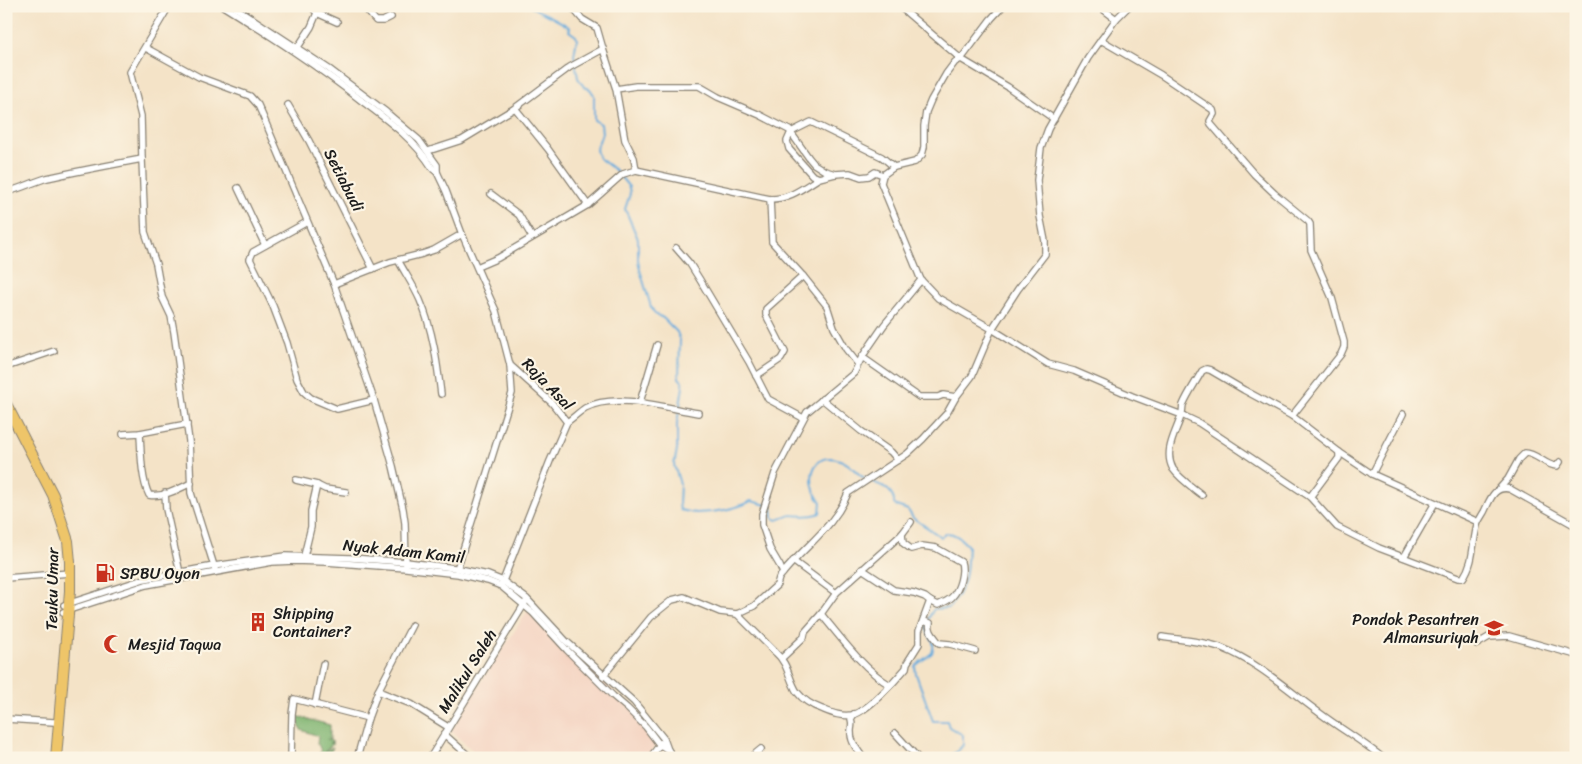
<svg xmlns="http://www.w3.org/2000/svg" width="1582" height="764" viewBox="0 0 1582 764" font-family="Sriracha,sans-serif">
	<style>
		.built { fill: #f4d3c1 }
		.forest { fill: #7eb470; stroke: #4d6846 }
		.lines { fill: none; stroke-linecap: round; stroke-linejoin: round }
		.stream { stroke: #67acdd; stroke-width: 2 }
		.minor-casing { stroke: #888072; stroke-width: 8 }
		.trunk-casing { stroke: #888072; stroke-width: 12 }
		.minor { stroke: #fff; stroke-width: 5.5 }
		.trunk { stroke: #eec569; stroke-width: 10 }
		.labels { text-anchor: middle; dominant-baseline: central; stroke-width: 4.5; stroke-linejoin: round; paint-order: stroke }
		.street-label { font-size: 16px; fill: #1c1c1c; stroke: #fcf5e5 }
		.poi-label { font-size: 16px; fill: #1c1c1c; stroke: #fcf5e5; text-anchor: start }
	</style>
	<rect width="100%" height="100%" fill="#fcf5e5"/>
	<filter id="ink" filterUnits="userSpaceOnUse"><feTurbulence type="fractalNoise" baseFrequency=".02" numOctaves="2"/><feDisplacementMap in="SourceGraphic" scale="10" xChannelSelector="R" yChannelSelector="G"/><feConvolveMatrix kernelMatrix="1 2 1 2 8 2 1 2 1" color-interpolation-filters="sRGB"/></filter>
	<filter id="wash" filterUnits="userSpaceOnUse"><feTurbulence type="fractalNoise" baseFrequency=".0096" numOctaves="4" result="noise"/><feDisplacementMap in="SourceGraphic" scale="20" xChannelSelector="R" yChannelSelector="G"/><feGaussianBlur stdDeviation="1.12" result="paint"/><feColorMatrix in="noise" values="0 0 0 0 0 0 0 0 0 0 0 0 0 0 0 0 0 1.4 0 .05"/><feComposite in="paint" operator="in"/></filter>
	<g filter="url(#wash)">
		<rect width="100%" height="100%" fill="#f4e3c7"/>
		<polygon class="built" points="531,606 578,656 660,738 647,758 481,758 451,731 483,679"/>
		<polygon class="forest" points="296,716 330,725 330,740 327,739 333,742 329,743 333,744 323,753 333,747 328,758 316,758 321,751 318,744 317,744 318,736 301,730"/>
		<g class="lines">
			<g class="stream">
				<path d="M530,6C543,14 557,18 570,28L569,31L576,36L577,39L574,55L578,78L584,87L590,89L594,95V120L601,124L602,133L596,150L599,158L615,170L629,187L630,194L625,209L638,239V260L640,270L651,307L655,314L663,318L677,332L680,340L679,378L682,381L683,387L677,423V450L674,465L680,484L679,504L680,510C685,511 691,513 696,513C713,513 736,509 751,501L763,504L772,508L773,518L777,520C782,519 787,515 792,515C801,516 811,517 820,513L821,502C805,485 810,449 840,460C852,464 856,474 866,479"/>
				<path d="M870,481C881,485 895,490 894,504L896,506L908,510L913,518L941,537L946,533C956,533 961,539 968,546C966,575 968,584 949,608L934,609C915,637 939,631 932,653L915,666L916,674L933,721H947L949,727L963,735V745L957,752L953,754L952,758"/>
			</g>
		</g>
	</g>
	<g filter="url(#ink)">
		<g class="lines">
			<g class="minor-casing">
				<g id="minor">
					<path d="M223,6C271,36 318,66 362,101C389,121 415,140 433,169L437,172"/>
					<polyline points="233,6 329,69 386,112 419,140 437,165 437,172 446,191 462,234 491,300 496,311 510,365 552,403 567,422 550,461 501,586"/>
					<polyline points="311,6 317,13 337,22"/>
					<polyline points="363,6 376,21 383,21 391,17"/>
					<polyline points="571,6 582,19 597,28 603,49"/>
					<polyline points="899,6 961,59 1008,87 1054,119"/>
					<polyline points="1099,6 1116,19"/>
					<path d="M1129,6L1116,19L1088,58L1048,129L1041,148L1037,180L1040,216L1045,241V254L1018,289L992,329L1048,364L1074,371L1132,396L1182,415L1199,423L1310,497L1337,527L1379,548L1458,578H1463C1475,561 1472,541 1478,522C1480,519 1482,515 1484,512C1490,500 1494,485 1510,489L1576,526"/>
					<polyline points="1101,40 1161,75 1213,110 1214,114 1210,121 1211,124 1254,174 1275,194 1308,221 1310,224 1311,250 1332,298 1344,342 1344,347 1341,354 1292,416"/>
					<polyline points="146,48 199,77 250,96 258,105 262,114 334,284 374,400 393,466 403,509 405,523 406,566"/>
					<polyline points="296,50 311,27 317,13 324,6"/>
					<polyline points="616,89 636,86 699,86 718,97 760,115 789,130 809,158 814,164 825,171 835,174 850,173 861,177 869,176 875,172 883,175"/>
					<polyline points="288,105 309,141 373,269"/>
					<polyline points="515,108 548,149 588,205"/>
					<polyline points="428,151 462,140 515,108 570,67 603,49 616,89 625,140 634,158 636,170 623,174 588,205 498,258 477,267"/>
					<polyline points="142,159 141,116 130,72 169,6"/>
					<path d="M636,170L770,199C790,199 803,188 819,178"/>
					<polyline points="835,174 819,178 812,175 789,149 787,141 791,132 811,122 882,157 894,167"/>
					<polyline points="238,188 265,245"/>
					<path d="M6,192C20,189 33,182 47,178C78,171 110,165 142,159L145,232L156,264L162,297L171,316L174,332L189,441L191,493L215,569"/>
					<polyline points="491,194 519,215 532,237"/>
					<polyline points="770,199 772,242 803,276 827,306 834,328 846,349 858,364"/>
					<polyline points="307,222 253,252 250,259 273,306 287,343 297,379 304,392 311,398 337,409 374,400"/>
					<polyline points="676,248 690,264 700,280 749,362 768,399 803,418"/>
					<path d="M398,260C405,273 414,286 420,300C433,330 437,362 441,394"/>
					<polyline points="334,284 390,262 422,254 434,250 462,234"/>
					<polyline points="862,357 919,397 938,397 943,395 956,397"/>
					<polyline points="6,367 54,351"/>
					<polyline points="756,376 781,359 785,352 766,315 766,309 803,276"/>
					<polyline points="822,399 861,431 891,452 898,460"/>
					<polyline points="640,402 657,345"/>
					<path d="M567,422C573,418 579,412 585,408C616,392 666,408 698,413"/>
					<path d="M140,433C141,451 141,479 149,495C162,498 179,489 191,483"/>
					<polyline points="123,434 140,433 187,424"/>
					<polyline points="1372,474 1403,414"/>
					<polyline points="296,480 317,485 325,489 346,492"/>
					<path d="M1499,489L1508,479L1519,459L1525,453C1537,453 1545,466 1557,466L1560,462"/>
					<polyline points="165,493 166,509 180,573"/>
					<path d="M1202,495C1192,487 1180,479 1173,469C1163,451 1176,433 1181,416C1183,413 1182,409 1183,405C1188,393 1196,382 1202,371L1206,369L1210,370L1244,390L1292,416L1339,452L1372,474L1478,522"/>
					<polyline points="1310,497 1339,458 1339,452"/>
					<path d="M902,534L903,543L911,549L922,546L936,548L961,562C964,571 960,589 952,597C949,600 943,603 938,605L930,601"/>
					<polyline points="304,556 311,527 311,511 317,485"/>
					<polyline points="1404,557 1435,503"/>
					<polyline points="793,561 836,593"/>
					<polyline points="457,569 512,393 510,365"/>
					<path d="M783,573C805,546 835,526 848,493L907,454L923,439L947,413L956,397L972,376L992,329L938,298L921,280"/>
					<polyline points="6,578 70,573"/>
					<polyline points="64,605 144,579 214,566 285,556 351,558 406,562 455,568 488,575 503,581 527,599 566,641 634,702 664,739 668,750"/>
					<polyline points="63,612 146,585 272,562 294,561 326,562 406,568 458,574 488,581 501,586 533,613 567,650 613,696 627,708 646,727 659,744 668,750 674,758"/>
					<path d="M737,614L776,653C788,663 789,680 797,692C804,701 813,706 822,709C832,713 841,717 852,715C868,711 896,680 906,668L907,663L919,644V631L930,601L925,597L914,593L894,590L862,569"/>
					<path d="M821,614C840,637 865,671 890,685"/>
					<path d="M923,621L930,623C928,631 934,636 939,643L950,644L975,651"/>
					<path d="M1162,637C1182,640 1203,641 1222,648C1258,662 1289,691 1321,714C1341,729 1362,741 1383,758"/>
					<polyline points="1477,644 1489,637 1509,636 1576,655"/>
					<polyline points="782,658 804,637 805,632 821,614 836,593 902,534 911,522"/>
					<polyline points="603,676 651,617 672,600 684,597 720,612 737,614 754,606 777,585 779,578 783,573 780,566 770,549 762,525 762,514 775,473 807,412 854,373 862,357 884,325 921,280 881,183 883,175 894,167 915,162 922,155 924,147 924,126 926,112 931,100 946,74 955,62 961,59 991,19 1003,6"/>
					<polyline points="378,691 412,625"/>
					<polyline points="315,705 323,664"/>
					<path d="M854,714L851,719C853,725 851,726 851,731C850,742 858,750 863,758"/>
					<polyline points="6,719 54,722"/>
					<polyline points="895,733 918,758"/>
					<polyline points="444,734 471,758"/>
					<polyline points="291,758 292,714 294,699 368,718"/>
					<polyline points="357,758 368,718 378,691 411,704 448,727"/>
					<polyline points="430,758 525,603"/>
					<polyline points="650,758 661,743"/>
					<polyline points="750,758 761,749"/>
				</g>
			</g>
			<g class="trunk-casing">
				<polyline id="trunk" points="6,404 53,495 68,541 70,562 70,591 56,758"/>
			</g>
			<use href="#minor" class="minor"/>
			<use href="#trunk" class="trunk"/>
		</g>
	</g>
	<defs>
		<g id="fuel-bare" transform="scale(1.5)"><path d="M-5.5-6h7V0h2V4h1.3V-2.5L3-4.5l.8-.8L6-3V5H2.5V1h-1V6h-7ZM-4.2-4.7v3.2H.2V-4.7Z" fill="#c8321e" stroke="#fcf5e5" stroke-width="2.5" paint-order="stroke"/></g>
		<g id="building-bare" transform="scale(1.5)"><path d="M-4-6H4V6H1V3H-1V6H-4ZM-2.5-4.3h1.7v1.8h-1.7ZM.8-4.3h1.7v1.8H.8ZM-2.5-1h1.7V.8h-1.7ZM.8-1h1.7V.8H.8Z" fill="#c8321e" stroke="#fcf5e5" stroke-width="2.5" paint-order="stroke"/></g>
		<g id="school-bare" transform="scale(1.5)"><path d="M0-5L7-2L0 1L-7-2ZM-4 1L0 2.5L4 1V4Q0 6-4 4Z" fill="#c8321e" stroke="#fcf5e5" stroke-width="2.5" paint-order="stroke"/></g>
		<g id="mosque-bare" transform="scale(1.5)"><path d="M3.5-4.9A6 6 0 1 0 3.5 4.9A5 5 0 1 1 3.5-4.9Z" fill="#c8321e" stroke="#fcf5e5" stroke-width="2.5" paint-order="stroke"/></g>
	</defs>
	<g fill-rule="evenodd">
		<use href="#fuel-bare" x="105" y="573"/>
		<use href="#building-bare" x="258" y="622"/>
		<use href="#school-bare" x="1494" y="628"/>
		<use href="#mosque-bare" x="113" y="644"/>
	</g>
	<g class="labels">
		<g class="street-label">
			<text transform="translate(344 180) rotate(63)">Setiabudi</text>
			<text transform="translate(548 384) rotate(46)">Raja Asal</text>
			<text transform="translate(404 551) rotate(6)">Nyak Adam Kamil</text>
			<text transform="translate(52 589) rotate(-89)">Teuku Umar</text>
			<text transform="translate(467 671) rotate(-58)">Malikul Saleh</text>
		</g>
		<g class="poi-label">
			<text x="120" y="573">SPBU Oyon</text>
			<text x="273" y="613">Shipping<tspan x="273" dy="18">Container?</tspan></text>
			<text x="1479" y="619" text-anchor="end">Pondok Pesantren<tspan x="1479" dy="18">Almansuriyah</tspan></text>
			<text x="128" y="644">Mesjid Taqwa</text>
		</g>
	</g>
	<rect width="1582" height="764" fill="none" stroke="#fcf5e5" stroke-width="25"/>
</svg>
